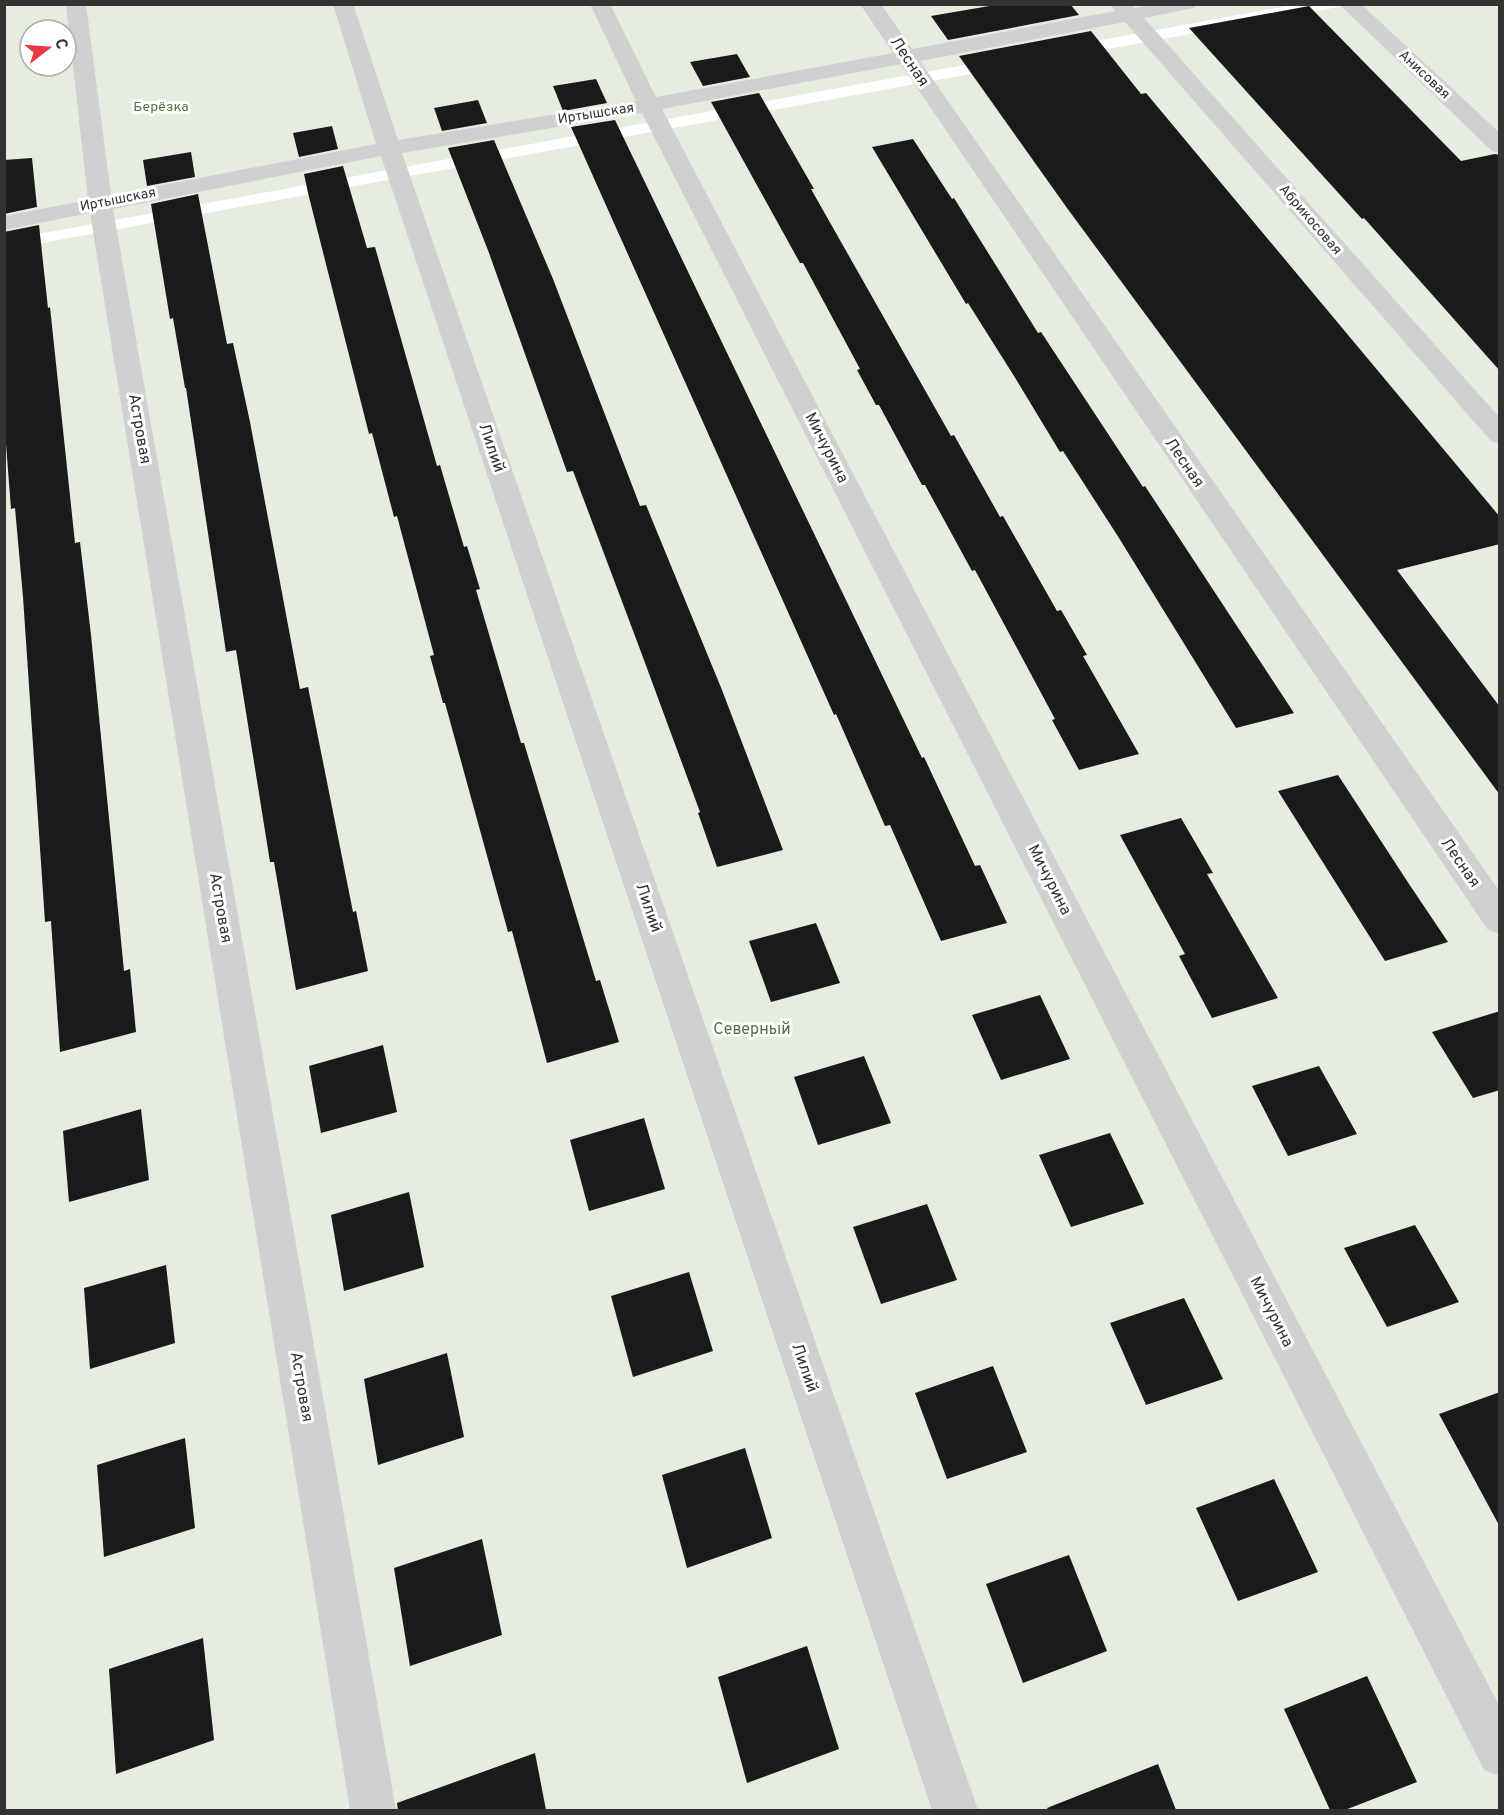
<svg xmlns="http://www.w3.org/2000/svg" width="1504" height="1815" viewBox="0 0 1504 1815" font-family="Overpass,sans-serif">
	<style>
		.green { fill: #e6ecdf; fill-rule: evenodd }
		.building { fill: #1a1a1a }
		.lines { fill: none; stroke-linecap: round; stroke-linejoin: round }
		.minor { fill: #d0d0d0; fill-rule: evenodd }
		.labels { text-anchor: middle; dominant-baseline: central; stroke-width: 6; stroke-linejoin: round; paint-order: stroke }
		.far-street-label { font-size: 14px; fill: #333; stroke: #fff }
		.far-park-label { font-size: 14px; fill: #56703f; stroke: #fff }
		.street-label { font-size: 16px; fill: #333; stroke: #fff }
		.park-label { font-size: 16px; fill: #56703f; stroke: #fff }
	</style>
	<rect width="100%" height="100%" fill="#fff"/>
	<g class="green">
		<path d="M5,5H1293L5,240ZM30,30H66V66H30Z"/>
		<polygon points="1349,5 1499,5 1499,1810 5,1810 4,250"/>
	</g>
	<g class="building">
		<polygon points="1001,4 1070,4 1079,15 948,40 931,16"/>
		<polygon points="1309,6 1461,161 1495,154 1500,155 1500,371 1364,218 1362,219 1189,28"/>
		<polygon points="1091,31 1141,94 1146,93 1500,517 1500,544 1397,570 1500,707 1500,795 1067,208 959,56"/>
		<polygon points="737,54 750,77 703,86 690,62"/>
		<polygon points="596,79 607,103 563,111 553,86"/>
		<polygon points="759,93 814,189 811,189 951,436 954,435 1000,517 1003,516 1057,611 1061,610 1087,655 1083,656 1139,754 1079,770 1052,720 1055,719 975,570 972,571 925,485 922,485 879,405 876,405 857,370 860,369 803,263 800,263 711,102"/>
		<polygon points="478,100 487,123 442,131 434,108"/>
		<polygon points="615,120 922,758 924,757 975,866 980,865 1007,923 941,941 890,825 885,826 836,714 834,715 571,127"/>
		<polygon points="332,126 338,149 299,157 293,133"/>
		<polygon points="913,139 952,199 954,198 1038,333 1041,332 1143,487 1145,486 1294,713 1236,728 1119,538 1063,451 1060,452 1014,376 968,303 966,304 872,147"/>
		<polygon points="494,140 553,279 640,506 646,505 722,690 783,850 717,867 698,813 700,812 641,652 573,471 567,472 489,253 448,148"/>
		<polygon points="191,152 195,177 147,186 143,160"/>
		<polygon points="32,158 37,207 4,214 4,160"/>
		<polygon points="343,166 367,248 375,247 437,466 440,465 464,547 467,546 480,589 476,590 521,743 524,743 596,981 600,980 619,1042 547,1063 512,931 508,932 445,703 443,703 430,656 434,655 397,516 394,517 372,433 369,434 308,193 304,174"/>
		<polygon points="198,194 227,344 233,343 250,422 300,689 308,687 353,912 356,911 368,971 296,990 274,862 270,862 236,650 226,652 186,388 185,388 173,318 170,319 151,204"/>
		<polygon points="39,225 48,308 50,307 75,543 80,542 91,635 124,971 130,969 136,1032 60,1052 51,921 45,922 23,597 15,508 11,509 4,418 4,232"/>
		<polygon points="1338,775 1409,884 1448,942 1385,961 1278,791"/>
		<polygon points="1181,818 1213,873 1207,874 1278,998 1212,1018 1179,956 1185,954 1120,835"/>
		<polygon points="816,923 840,983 771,1002 749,941"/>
		<polygon points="1040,995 1070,1059 1001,1080 972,1015"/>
		<polygon points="1500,1011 1500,1090 1473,1098 1432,1032"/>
		<polygon points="383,1045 397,1112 321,1133 309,1066"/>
		<polygon points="864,1056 891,1123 818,1145 794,1077"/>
		<polygon points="1319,1066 1357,1134 1288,1156 1252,1086"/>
		<polygon points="141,1109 149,1180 69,1202 63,1131"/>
		<polygon points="644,1118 665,1189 589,1211 570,1140"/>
		<polygon points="1110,1133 1144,1204 1071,1227 1039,1155"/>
		<polygon points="409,1192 424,1267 344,1291 331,1215"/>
		<polygon points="927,1204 957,1280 881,1304 853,1227"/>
		<polygon points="1415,1225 1459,1302 1387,1327 1344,1248"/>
		<polygon points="166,1265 175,1343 90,1369 84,1288"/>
		<polygon points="689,1272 713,1351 633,1377 611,1296"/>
		<polygon points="1184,1298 1223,1379 1146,1405 1110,1323"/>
		<polygon points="447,1353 464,1437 378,1465 364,1379"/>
		<polygon points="993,1366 1027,1452 947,1479 915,1393"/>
		<polygon points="1500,1392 1500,1527 1439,1414"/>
		<polygon points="185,1438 195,1528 104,1557 97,1465"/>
		<polygon points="745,1448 772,1538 687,1568 662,1475"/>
		<polygon points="1274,1479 1318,1572 1238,1601 1196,1508"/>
		<polygon points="482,1539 502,1635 410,1666 394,1568"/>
		<polygon points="1069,1555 1107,1651 1023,1683 986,1584"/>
		<polygon points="203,1638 214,1740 116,1774 109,1669"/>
		<polygon points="807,1646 839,1749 747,1783 718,1677"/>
		<polygon points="1367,1676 1417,1782 1345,1810 1330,1810 1284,1709"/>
		<polygon points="535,1753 546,1810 398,1810 397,1803"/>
		<polygon points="1158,1764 1176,1810 1048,1810 1047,1808"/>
	</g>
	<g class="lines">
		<g class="minor">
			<polygon points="66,4 86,4 111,195 376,144 333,4 353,4 398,140 636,101 590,4 610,4 656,97 893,53 860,4 881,4 912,49 1115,11 1110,4 1132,4 1134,8 1152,4 1197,4 1194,8 1144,18 1500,418 1500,444 1491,441 1125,22 920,61 1500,892 1500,934 1488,930 901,64 662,109 1500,1707 1500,1776 1484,1770 642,113 402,153 978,1810 932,1810 381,156 113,209 396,1810 350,1810 90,213 4,230 4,216 88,200"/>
			<polygon points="1339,4 1361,4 1500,133 1500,153 1492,151"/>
		</g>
	</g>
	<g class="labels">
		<g class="far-street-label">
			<text transform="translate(1424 75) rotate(43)">Анисовая</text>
			<text transform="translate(596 114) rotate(-9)">Иртышская</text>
			<text transform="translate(118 200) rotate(-11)">Иртышская</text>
			<text transform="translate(1310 220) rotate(49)">Абрикосовая</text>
		</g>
		<g class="far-park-label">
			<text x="161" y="107">Берёзка</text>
		</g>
		<g class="street-label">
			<text transform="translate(909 62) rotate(56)">Лесная</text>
			<text transform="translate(139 429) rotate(80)">Астровая</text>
			<text transform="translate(491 448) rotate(71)">Лилий</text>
			<text transform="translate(826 448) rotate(63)">Мичурина</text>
			<text transform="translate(1184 463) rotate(55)">Лесная</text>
			<text transform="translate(1460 863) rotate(55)">Лесная</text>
			<text transform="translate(1049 880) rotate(63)">Мичурина</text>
			<text transform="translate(220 908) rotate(80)">Астровая</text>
			<text transform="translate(648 908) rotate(71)">Лилий</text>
			<text transform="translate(1271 1312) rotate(63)">Мичурина</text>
			<text transform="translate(804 1368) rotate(71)">Лилий</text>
			<text transform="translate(301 1387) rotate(80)">Астровая</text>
		</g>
		<g class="park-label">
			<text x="752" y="1030">Северный</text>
		</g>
	</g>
	<rect width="1504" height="1815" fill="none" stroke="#333333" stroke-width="12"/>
	<g transform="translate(48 48) rotate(73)"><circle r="28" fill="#ffffff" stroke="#adadad" stroke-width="1.5"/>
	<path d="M0-4.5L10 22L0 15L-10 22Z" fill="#e63946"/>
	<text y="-9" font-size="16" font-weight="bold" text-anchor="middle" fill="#333333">С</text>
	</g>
</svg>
